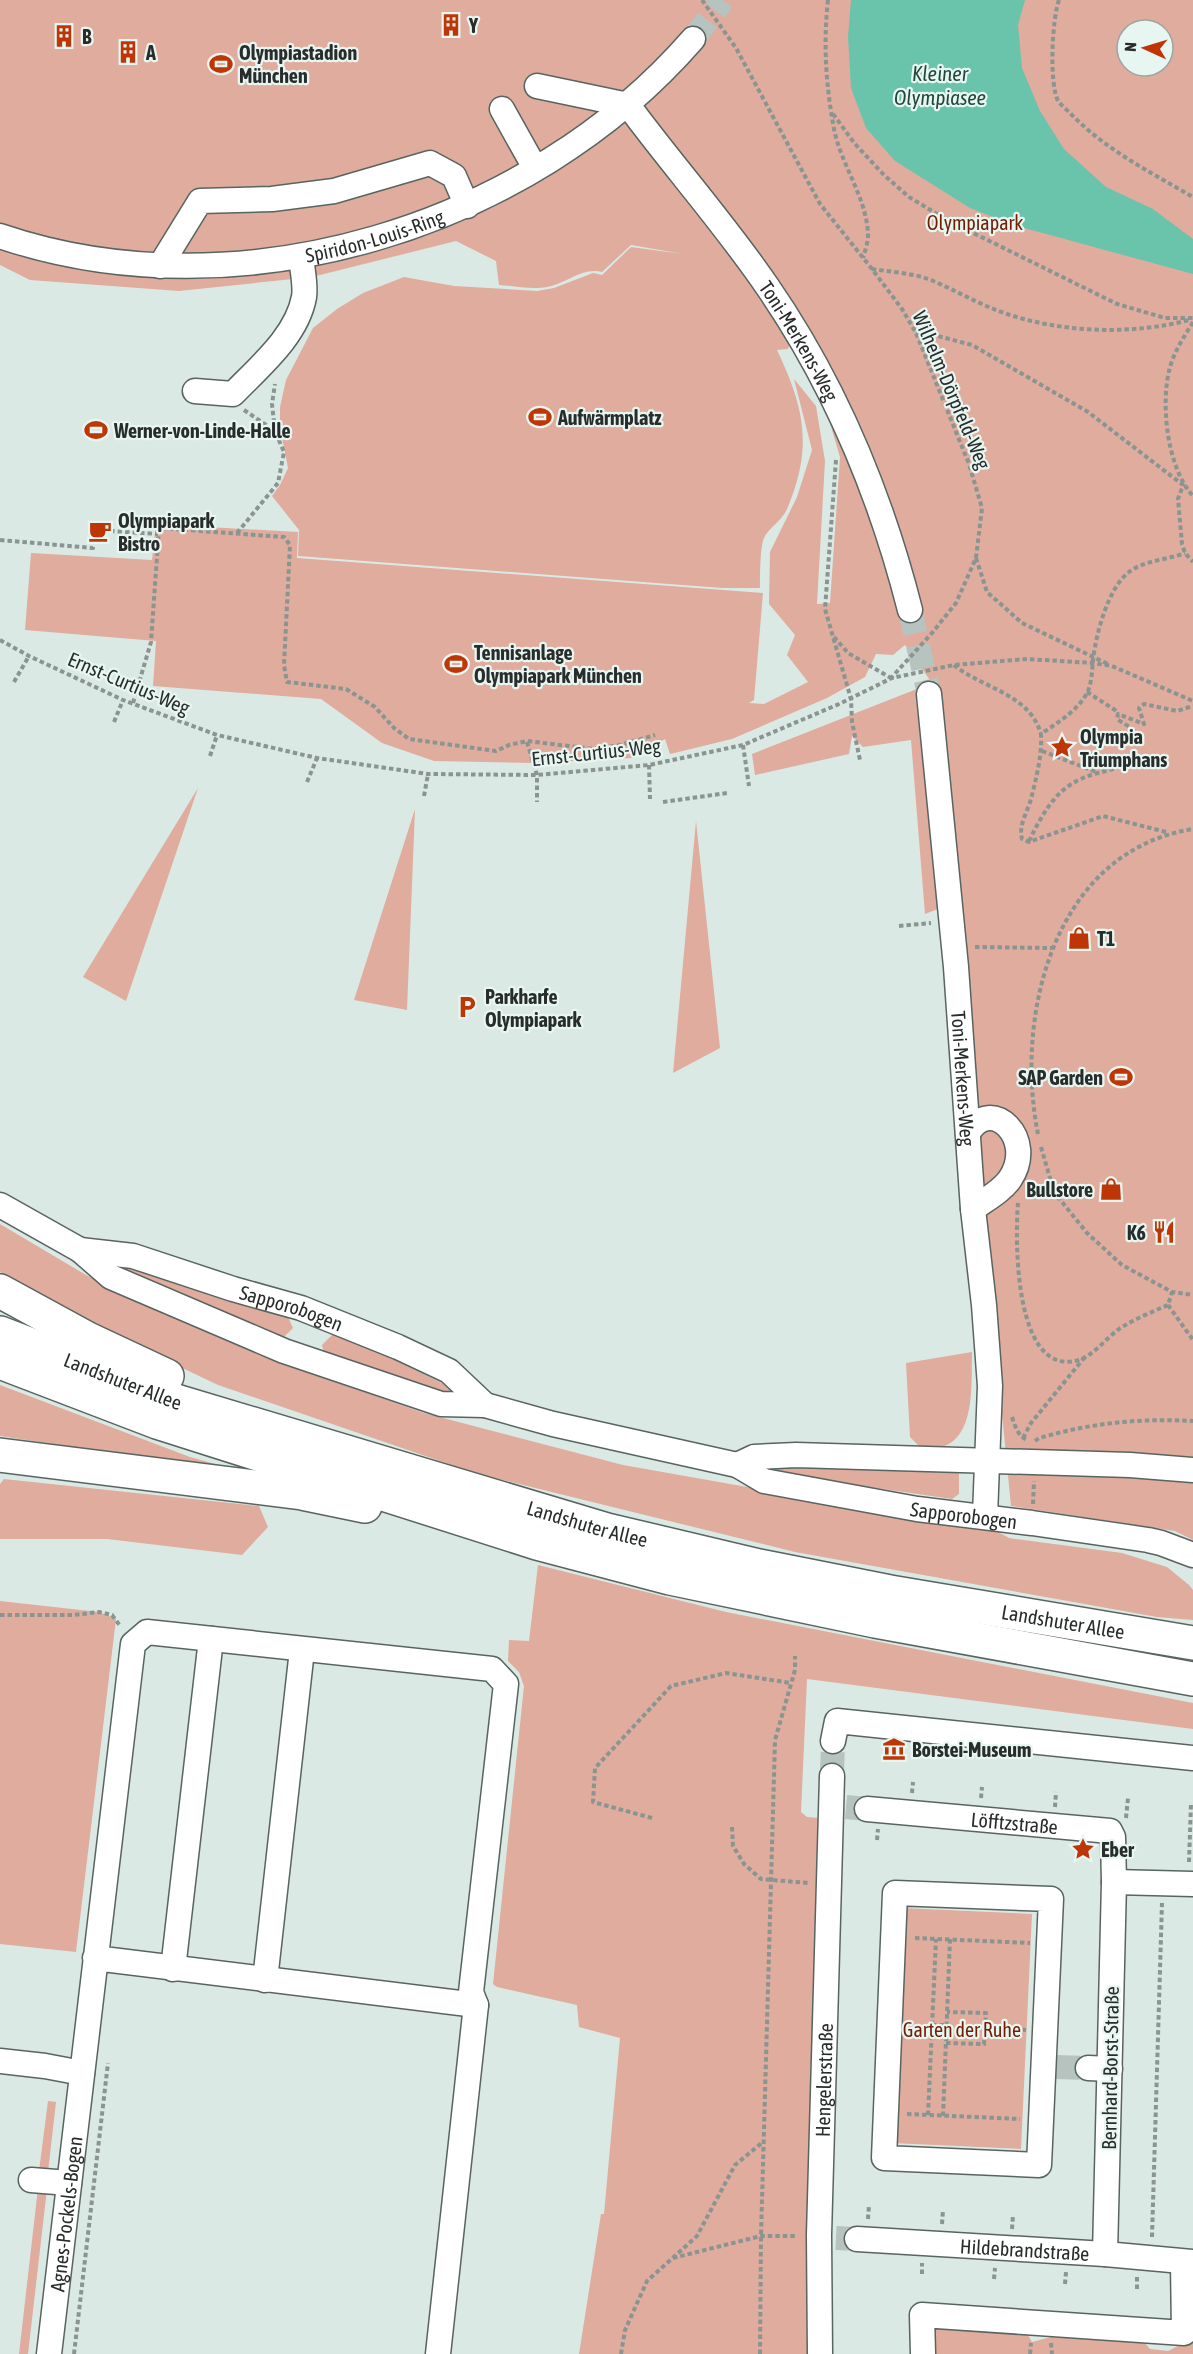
<svg xmlns="http://www.w3.org/2000/svg" width="1193" height="2354" viewBox="0 0 1193 2354" font-family="'Asap Condensed',sans-serif">
	<style>
		.green { fill: #dfac9e; fill-rule: evenodd }
		.water { fill: #6ac4ab }
		.lines { fill: none; stroke-linecap: round; stroke-linejoin: round }
		.minor-tunnel { stroke: #b7c3bf; stroke-width: 24; stroke-dasharray: 24 12; stroke-linecap: butt }
		.minor-casing { stroke: #586460; stroke-width: 27 }
		.highway-casing { stroke: #586460; stroke-width: 36 }
		.path { stroke: #8a9490; stroke-width: 4; stroke-dasharray: 4.5 3; stroke-linecap: butt }
		.minor { stroke: #fff; stroke-width: 24 }
		.highway { stroke: #fff; stroke-width: 33 }
		.labels { text-anchor: middle; dominant-baseline: central; stroke-width: 4.5; stroke-linejoin: round; paint-order: stroke }
		.poi-label { font-size: 20px; font-weight: bold; fill: #282d2c; stroke: #e8f6f1; text-anchor: start }
		.park-label { font-size: 20px; fill: #731d03; stroke: #e8f6f1 }
		.street-label { font-size: 20px; fill: #282d2c; stroke: #e8f6f1 }
		.water-label { font-size: 21px; font-style: italic; fill: #20483d; stroke: #e8f6f1 }
	</style>
	<rect width="100%" height="100%" fill="#dbe9e4"/>
	<g class="green">
		<path d="M0,0H1193V1540L1175,1531L1011,1506L985,1240L938,691L916,698L938,909L925,914L911,740L863,747L852,736L849,754L755,775L752,754L932,683L905,645L893,655L876,654L865,677L827,698L732,739L670,754L665,739L632,758L530,763L434,761L382,743L321,699L153,686L156,641L25,630L31,553L152,560L156,524L298,532L297,558L763,593L754,700L749,703L764,704L808,682L787,655L795,635L769,604L770,552L797,497L812,450L794,379L816,406L825,461L817,604L830,603L840,457L826,410L791,340L788,349L777,350C805,409 813,448 787,509C782,521 769,527 764,538C760,546 760,577 760,588H722L298,556L299,530L272,496L280,485L288,468L280,427V407L286,380L313,328L337,309L363,293L404,277L454,286L537,291L554,288L593,273L602,275L631,247L683,254L631,245L602,272C582,267 566,284 547,287C532,290 514,286 499,285L496,261L456,241L312,277L179,291L30,280L0,265ZM1127,30H1163V66H1127Z"/>
		<polygon points="198,788 126,1001 83,977"/>
		<polygon points="415,809 407,1010 354,1000"/>
		<polygon points="696,821 720,1048 673,1073"/>
		<polygon points="0,1224 86,1275 288,1365 424,1413 623,1465 915,1517 989,1527 1009,1538 1122,1553 1167,1567 1189,1585 1193,1590 1193,1620 1157,1617 795,1552 475,1473 218,1385 61,1310 0,1272"/>
		<polygon points="127,1264 286,1313 293,1328 282,1339 125,1274"/>
		<polygon points="342,1334 462,1393 462,1400 325,1357 322,1345 332,1335"/>
		<path d="M972,1352C971,1379 976,1431 947,1445C940,1448 927,1446 919,1446L910,1437L906,1363Z"/>
		<polygon points="0,1385 190,1457 233,1469 248,1468 279,1478 0,1436"/>
		<polygon points="753,1467 954,1468 959,1474 959,1494 952,1499 773,1473"/>
		<polygon points="4,1479 259,1506 268,1527 242,1555 107,1539 0,1539 0,1484"/>
		<polygon points="538,1565 726,1612 1193,1703 1193,1729 807,1679 801,1812 807,1817 819,1818 808,2354 579,2354 601,2214 604,2214 620,2038 579,2027 577,2005 497,1987 493,1984 524,1686 519,1672 508,1661 509,1640 529,1641"/>
		<polygon points="0,1601 99,1612 116,1619 76,1952 0,1944"/>
		<polygon points="902,1908 1032,1914 1021,2149 892,2143"/>
		<polygon points="48,2101 56,2102 48,2172 39,2171"/>
		<polygon points="38,2188 47,2189 28,2354 19,2354"/>
		<polygon points="922,2315 1023,2326 1032,2342 1051,2337 1134,2330 1150,2349 1168,2351 1193,2338 1193,2354 923,2354"/>
	</g>
	<polygon class="water" points="851,0 1025,0 1018,25 1022,68 1040,111 1064,149 1106,187 1153,209 1193,239 1193,274 1013,225 970,208 895,161 866,128 851,88 848,37"/>
	<g class="lines">
		<g class="minor-tunnel">
			<polyline points="693,39 723,0"/>
			<polyline points="910,610 929,694"/>
			<polyline points="832,1776 833,1741"/>
			<polyline points="846,1807 867,1809"/>
			<polyline points="1056,2067 1088,2068"/>
			<polyline points="836,2238 857,2239"/>
		</g>
		<g class="minor-casing">
			<g id="minor">
				<polyline points="537,86 628,105"/>
				<path id="s1" d="M628,105C673,166 724,223 767,286C834,383 881,496 910,610"/>
				<polyline points="502,109 535,168"/>
				<path id="s2" d="M0,236C239,317 530,227 693,39"/>
				<polyline points="160,266 200,201 272,199 334,191 430,163 454,176 467,206"/>
				<path d="M195,391L233,394C259,367 297,336 304,297C306,285 302,269 301,256"/>
				<path id="s3" d="M929,694L956,967L973,1209L984,1305L990,1386L985,1516"/>
				<path d="M968,1133C991,1094 1037,1139 1010,1179C1002,1191 985,1200 973,1209"/>
				<path id="s4" d="M0,1205L80,1250L111,1277L284,1351L441,1404L485,1405L553,1424L737,1465L764,1481L917,1509L1032,1523L1148,1540L1161,1543L1193,1555"/>
				<path id="s5" d="M80,1250L133,1256L233,1289L301,1308L398,1347L449,1371L485,1405"/>
				<polyline points="737,1465 754,1457 796,1455 1130,1465 1193,1470"/>
				<polyline points="833,1741 837,1721 1193,1758"/>
				<path id="s6" d="M867,1809L1110,1831L1113,1837L1114,1882L1105,2254"/>
				<polyline points="1114,1882 1193,1884"/>
				<polygon points="895,1893 1051,1899 1039,2165 884,2158"/>
				<polyline points="173,1969 211,1639"/>
				<polyline points="265,1980 302,1650"/>
				<polyline points="0,2061 45,2066 82,2073"/>
				<polyline points="1088,2068 1110,2069"/>
				<polyline points="31,2180 69,2183"/>
				<path id="s7" d="M857,2239L1105,2254L1193,2262"/>
				<path id="s8" d="M49,2354L133,1644L147,1632L492,1669L506,1684L471,1992L476,2005L95,1958"/>
				<polyline points="438,2354 476,2005"/>
				<path id="s9" d="M820,2354L819,2235L832,1776"/>
				<polyline points="923,2354 922,2315 1184,2333 1183,2262"/>
			</g>
		</g>
		<g class="highway-casing">
			<g id="highway">
				<polyline points="0,1291 88,1339 167,1376"/>
				<path id="s10" d="M0,1333L176,1401L607,1530L759,1566L890,1592L1193,1643"/>
				<polyline points="0,1362 157,1422 537,1543 670,1578 875,1621 1193,1679"/>
				<polyline points="0,1455 302,1493 365,1506"/>
			</g>
		</g>
		<g class="path">
			<polyline points="702,0 736,48 820,204 872,269 902,309 916,333 969,464 982,508 976,558 956,603 932,633 892,677"/>
			<path d="M828,0C823,44 826,86 834,129C841,165 867,198 868,235C868,242 865,251 863,258"/>
			<path d="M1059,0C1052,19 1049,83 1058,101C1061,105 1067,110 1071,114C1106,150 1150,172 1193,197"/>
			<polyline points="833,114 855,144 884,175 909,197 947,220 1117,304 1165,318 1193,318"/>
			<path d="M872,269C891,272 913,273 931,280C957,291 980,305 1007,314C1064,333 1132,335 1189,320"/>
			<path d="M1193,322C1184,337 1175,350 1170,367C1160,403 1167,468 1193,496"/>
			<polyline points="916,333 934,335 972,345 1088,412 1183,485 1178,499 1182,544 1185,553 1193,562"/>
			<polyline points="244,410 275,431"/>
			<polyline points="836,460 825,609 851,699 852,722 860,760"/>
			<polyline points="237,533 278,483 284,452 275,431 272,404 275,384"/>
			<polyline points="0,540 93,548 94,530 158,534"/>
			<polyline points="976,558 987,592 1022,623 1108,664"/>
			<polyline points="834,637 848,653 891,678"/>
			<polyline points="0,640 29,656 123,700 217,735 317,758 428,774 537,775 649,765 743,745 839,704 892,678 954,665 1027,659 1093,663 1112,666 1193,701"/>
			<path d="M954,665C983,689 1029,693 1041,734"/>
			<polyline points="14,682 29,656"/>
			<polyline points="1087,692 1115,710 1118,714"/>
			<polyline points="133,703 151,642 159,528 284,537 290,545 284,665 287,682 346,689 375,707 394,728 409,739 496,751 509,745 527,741 594,749 620,745 655,735"/>
			<polyline points="114,722 123,700"/>
			<polyline points="527,742 537,775 537,802"/>
			<polyline points="743,745 749,786"/>
			<polyline points="1042,751 1099,773"/>
			<polyline points="210,756 217,735"/>
			<polyline points="649,765 650,799"/>
			<polyline points="307,782 317,758"/>
			<polyline points="424,796 428,774"/>
			<polyline points="663,802 727,793"/>
			<path d="M1166,832L1103,816L1029,842L1022,839C1018,824 1029,810 1032,795C1037,775 1042,755 1041,734C1057,723 1079,710 1088,691C1092,681 1092,670 1093,660C1096,634 1108,588 1129,572C1145,560 1167,560 1185,553"/>
			<path d="M1029,841C1037,825 1046,807 1059,794C1065,788 1075,781 1083,778C1103,769 1130,772 1135,746C1139,729 1130,728 1117,719L1118,714L1144,724L1139,708L1144,704L1177,711L1193,706"/>
			<polyline points="899,926 931,923"/>
			<polyline points="975,947 1052,948"/>
			<path d="M1038,1134C1014,1015 1054,851 1193,829"/>
			<polyline points="1041,1147 1054,1192 1087,1233 1122,1265 1172,1292 1193,1295"/>
			<path d="M1018,1203C1015,1240 1014,1373 1075,1361C1092,1358 1105,1339 1119,1329C1134,1319 1152,1312 1168,1305L1172,1292"/>
			<polyline points="1168,1305 1193,1340"/>
			<path d="M1012,1417C1015,1426 1018,1436 1027,1440"/>
			<polyline points="1023,1438 1031,1423 1084,1358"/>
			<path d="M1035,1441L1039,1438C1092,1423 1138,1418 1193,1421"/>
			<polyline points="1033,1504 1034,1481"/>
			<polyline points="0,1615 73,1615 99,1612 112,1615 121,1627"/>
			<polyline points="912,1793 913,1782"/>
			<polyline points="981,1798 982,1787"/>
			<polyline points="1055,1807 1056,1792"/>
			<polyline points="652,1818 593,1802 595,1768 671,1686 726,1673 791,1683"/>
			<polyline points="1126,1818 1128,1798"/>
			<polyline points="732,1827 733,1846 744,1864 761,1879 808,1883"/>
			<polyline points="877,1840 878,1829"/>
			<polyline points="1189,1862 1191,1803"/>
			<polyline points="915,1938 1030,1943"/>
			<polyline points="932,2025 947,2025"/>
			<polyline points="985,2028 1026,2030"/>
			<polyline points="946,2043 984,2044 986,2013 947,2012"/>
			<polyline points="907,2114 1020,2119"/>
			<polyline points="928,2115 936,1939"/>
			<polyline points="943,2116 950,1939"/>
			<polyline points="868,2219 869,2205"/>
			<polyline points="942,2224 943,2210"/>
			<polyline points="1012,2229 1013,2215"/>
			<polyline points="1152,2237 1162,1903"/>
			<polyline points="673,2258 761,2236 797,2236"/>
			<polyline points="922,2274 922,2263"/>
			<polyline points="994,2279 995,2268"/>
			<polyline points="1065,2284 1066,2272"/>
			<polyline points="1137,2289 1137,2277"/>
			<polyline points="1051,2343 1052,2354"/>
			<polyline points="74,2354 108,2063"/>
			<polyline points="621,2354 625,2330 647,2281 697,2236 735,2165 763,2142"/>
			<polyline points="760,2354 761,2236 775,1740 795,1670 795,1656"/>
			<polyline points="1030,2354 1031,2343"/>
		</g>
		<use href="#minor" class="minor"/>
		<use href="#highway" class="highway"/>
	</g>
	<defs>
		<g id="building-bare" transform="scale(1.8)"><path d="M-4-6H4V6H1V3H-1V6H-4ZM-2.5-4.3h1.7v1.8h-1.7ZM.8-4.3h1.7v1.8H.8ZM-2.5-1h1.7V.8h-1.7ZM.8-1h1.7V.8H.8Z" fill="#bf3606" stroke="#e8f6f1" stroke-width="2.5" paint-order="stroke"/></g>
		<g id="stadium-bare" transform="scale(1.8)"><path d="M0-5a6.5 5 0 1 0 0 10a6.5 5 0 1 0 0-10ZM-3.5-1.8h7v3.6h-7Z" fill="#bf3606" stroke="#e8f6f1" stroke-width="2.5" paint-order="stroke"/></g>
		<g id="cafe-bare" transform="scale(1.8)"><path d="M-5.5-4.5H6V0H3Q3 3.5 0 3.5H-2.5Q-5.5 3.5-5.5 0ZM3-3.2v2h1.7v-2ZM-6 4.5H4V6H-6Z" fill="#bf3606" stroke="#e8f6f1" stroke-width="2.5" paint-order="stroke"/></g>
		<g id="sight-bare" transform="scale(1.8)"><path d="M0-6L1.8-2.2L6-1.7L2.9 1.2L3.7 5.4L0 3.3L-3.7 5.4L-2.9 1.2L-6-1.7L-1.8-2.2Z" fill="#bf3606" stroke="#e8f6f1" stroke-width="2.5" paint-order="stroke"/></g>
		<g id="shop-bare" transform="scale(1.8)"><path d="M-5-2.5h2.3a2.7 3.5 0 0 1 5.4 0H5L5.5 6h-11ZM-1.5-2.5h3a1.5 2.3 0 0 0-3 0Z" fill="#bf3606" stroke="#e8f6f1" stroke-width="2.5" paint-order="stroke"/></g>
		<g id="parking-bare" transform="scale(1.8)"><path d="M-3.5-5.5H1a3.5 3.5 0 0 1 0 7H-1V5.5H-3.5ZM-1-3.4V-.6H.8a1.4 1.4 0 0 0 0-2.8Z" fill="#bf3606" stroke="#e8f6f1" stroke-width="2.5" paint-order="stroke"/></g>
		<g id="restaurant-bare" transform="scale(1.8)"><path d="M-5-6h1v4h1v-4h1v4h1v-4h1v5L-1.5 .5V6h-2V.5L-5-1ZM5-6V6H3V1.5H1.5Q1.5-4 5-6Z" fill="#bf3606" stroke="#e8f6f1" stroke-width="2.5" paint-order="stroke"/></g>
		<g id="museum-bare" transform="scale(1.8)"><path d="M0-6L6-3V-2H-6V-3ZM-5-1h2V3h-2ZM-1-1h2V3h-2ZM3-1h2V3H3ZM-6 4H6V6H-6Z" fill="#bf3606" stroke="#e8f6f1" stroke-width="2.5" paint-order="stroke"/></g>
	</defs>
	<g fill-rule="evenodd">
		<use href="#building-bare" x="451" y="25"/>
		<use href="#building-bare" x="64" y="36"/>
		<use href="#building-bare" x="128" y="52"/>
		<use href="#stadium-bare" x="221" y="64"/>
		<use href="#stadium-bare" x="540" y="417"/>
		<use href="#stadium-bare" x="96" y="430"/>
		<use href="#cafe-bare" x="100" y="531"/>
		<use href="#stadium-bare" x="456" y="664"/>
		<use href="#sight-bare" x="1062" y="747"/>
		<use href="#shop-bare" x="1079" y="938"/>
		<use href="#parking-bare" x="467" y="1007"/>
		<use href="#stadium-bare" x="1121" y="1077"/>
		<use href="#shop-bare" x="1111" y="1189"/>
		<use href="#restaurant-bare" x="1164" y="1232"/>
		<use href="#museum-bare" x="894" y="1749"/>
		<use href="#sight-bare" x="1083" y="1849"/>
	</g>
	<g class="labels">
		<g class="poi-label">
			<text x="469" y="25">Y</text>
			<text x="82" y="36">B</text>
			<text x="146" y="52">A</text>
			<text x="239" y="52">Olympiastadion<tspan x="239" dy="23">München</tspan></text>
			<text x="558" y="417">Aufwärmplatz</text>
			<text x="114" y="430">Werner-von-Linde-Halle</text>
			<text x="118" y="520">Olympiapark<tspan x="118" dy="23">Bistro</tspan></text>
			<text x="474" y="652">Tennisanlage<tspan x="474" dy="23">Olympiapark München</tspan></text>
			<text x="1080" y="736">Olympia<tspan x="1080" dy="23">Triumphans</tspan></text>
			<text x="1097" y="938">T1</text>
			<text x="485" y="996">Parkharfe<tspan x="485" dy="23">Olympiapark</tspan></text>
			<text x="1103" y="1077" text-anchor="end">SAP Garden</text>
			<text x="1093" y="1189" text-anchor="end">Bullstore</text>
			<text x="1146" y="1232" text-anchor="end">K6</text>
			<text x="912" y="1749">Borstei-Museum</text>
			<text x="1101" y="1849">Eber</text>
		</g>
		<g class="park-label">
			<text x="975" y="222">Olympiapark</text>
			<text x="962" y="2029">Garten der Ruhe</text>
		</g>
		<g class="street-label">
			<text stroke="none"><textPath href="#s2" startOffset="381">Spiridon-Louis-Ring</textPath></text>
			<text stroke="none"><textPath href="#s1" startOffset="292">Toni-Merkens-Weg</textPath></text>
			<text transform="translate(952 390) rotate(67)">Wilhelm-Dörpfeld-Weg</text>
			<text transform="translate(129 683) rotate(23)">Ernst-Curtius-Weg</text>
			<text transform="translate(596 752) rotate(-6)">Ernst-Curtius-Weg</text>
			<text stroke="none"><textPath href="#s3" startOffset="386">Toni-Merkens-Weg</textPath></text>
			<text stroke="none"><textPath href="#s5" startOffset="220">Sapporobogen</textPath></text>
			<text stroke="none"><textPath href="#s10" startOffset="132">Landshuter Allee</textPath></text>
			<text stroke="none"><textPath href="#s4" startOffset="1024">Sapporobogen</textPath></text>
			<text stroke="none"><textPath href="#s10" startOffset="618">Landshuter Allee</textPath></text>
			<text stroke="none"><textPath href="#s10" startOffset="1104">Landshuter Allee</textPath></text>
			<text stroke="none"><textPath href="#s6" startOffset="148">Löfftzstraße</textPath></text>
			<text transform="translate(1110 2068) rotate(-89)">Bernhard-Borst-Straße</text>
			<text stroke="none"><textPath href="#s9" startOffset="274">Hengelerstraße</textPath></text>
			<text stroke="none"><textPath href="#s8" startOffset="141">Agnes-Pockels-Bogen</textPath></text>
			<text stroke="none"><textPath href="#s7" startOffset="168">Hildebrandstraße</textPath></text>
		</g>
		<g class="water-label">
			<text x="940" y="73">Kleiner<tspan x="940" dy="24">Olympiasee</tspan></text>
		</g>
	</g>
	<g transform="translate(1145 48) rotate(274)"><circle r="28" fill="#e8f6f1" stroke="#9ba6a2" stroke-width="1.5"/>
	<path d="M0-4.5L10 22L0 15L-10 22Z" fill="#bf3606"/>
	<text y="-9" font-size="16" font-weight="bold" text-anchor="middle" fill="#282d2c">N</text>
	</g>
</svg>
